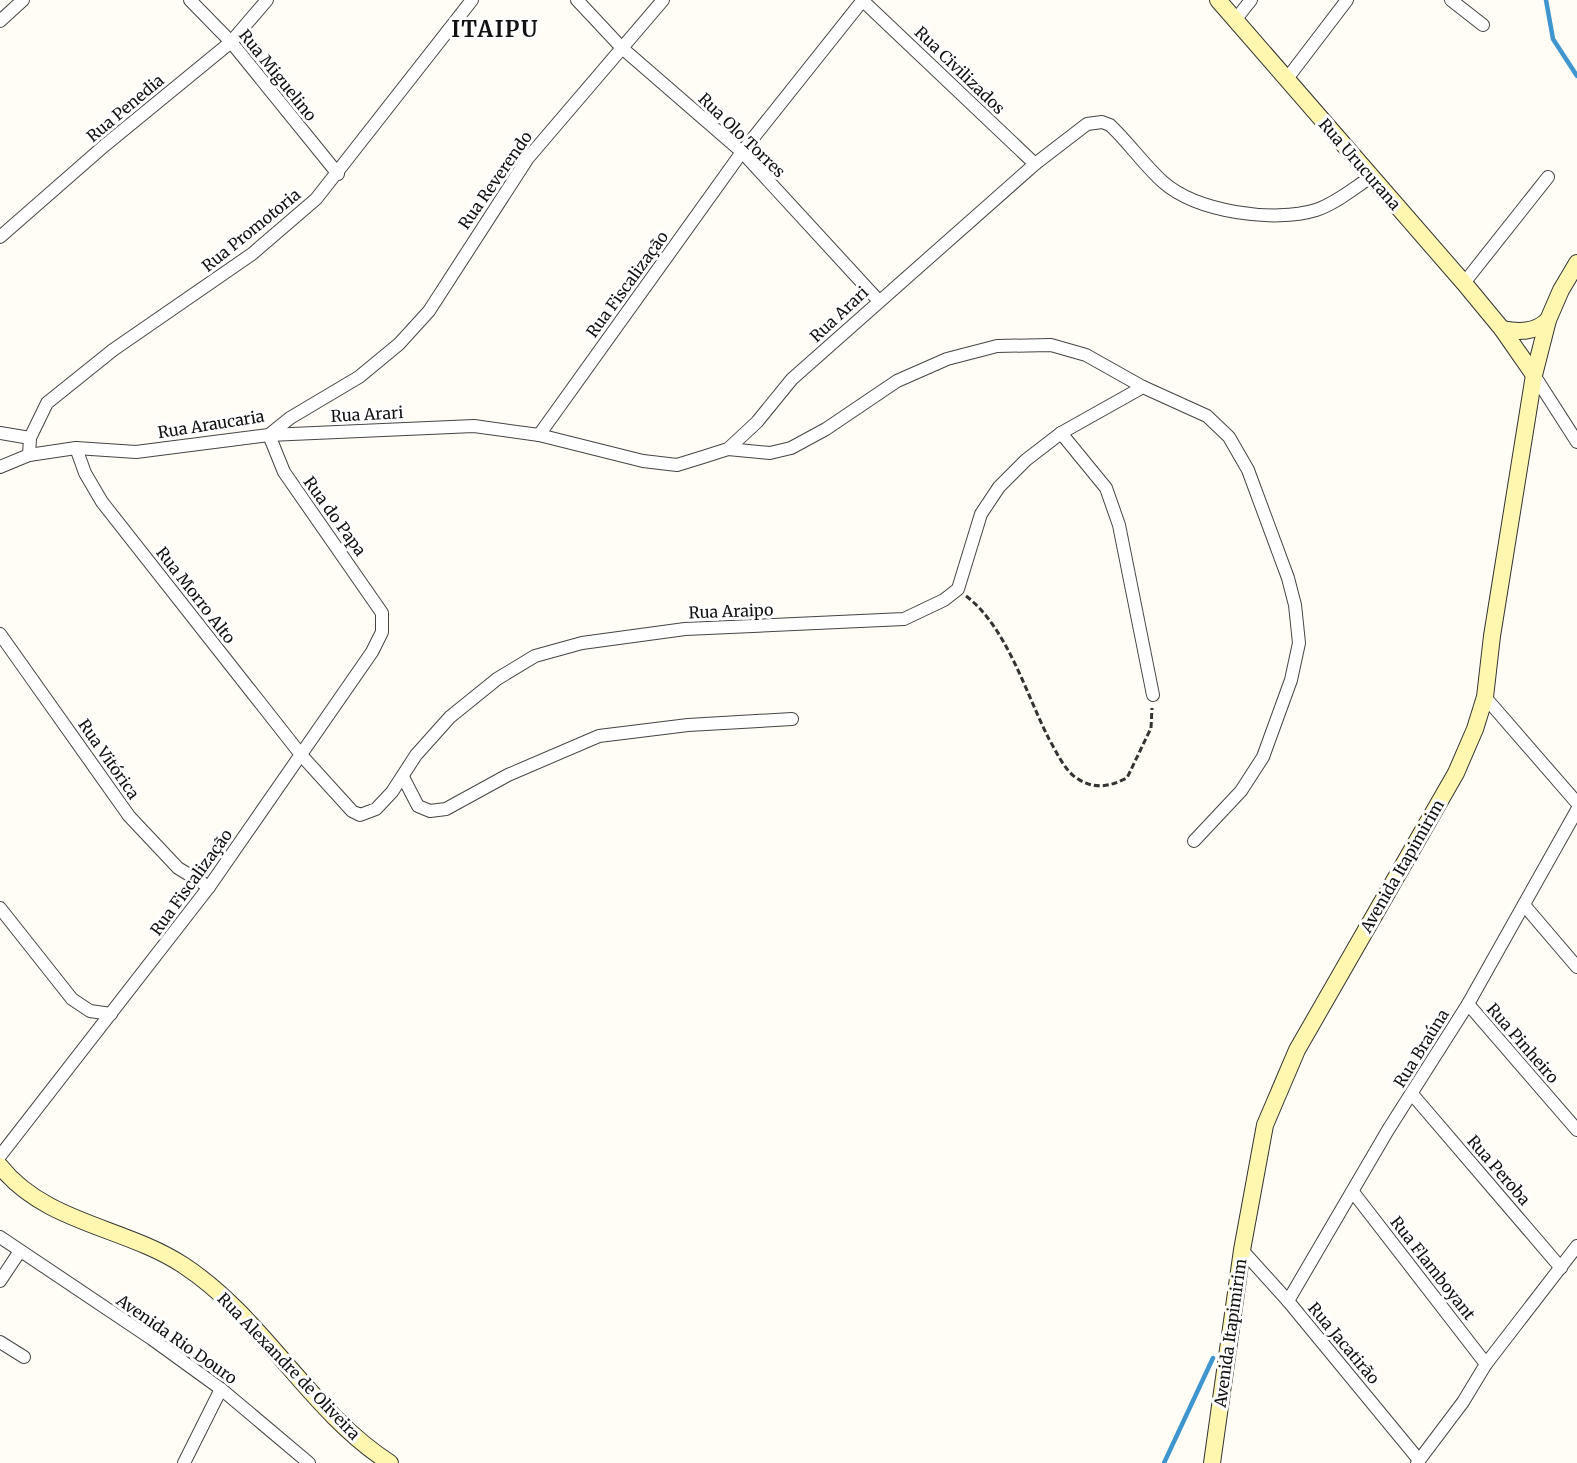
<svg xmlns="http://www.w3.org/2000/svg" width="1577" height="1463" viewBox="0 0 1577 1463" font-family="Merriweather,serif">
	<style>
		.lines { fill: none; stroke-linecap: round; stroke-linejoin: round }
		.stream { stroke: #3f96cf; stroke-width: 4.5 }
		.street-casing { stroke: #444; stroke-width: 14 }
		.secondary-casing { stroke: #333; stroke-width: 18 }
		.path { stroke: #333; stroke-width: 3; stroke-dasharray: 6 3; stroke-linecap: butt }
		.street { stroke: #fff; stroke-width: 12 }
		.secondary { stroke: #fff6b0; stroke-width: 16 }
		.labels { text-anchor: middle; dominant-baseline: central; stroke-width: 6; stroke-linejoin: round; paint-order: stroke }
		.street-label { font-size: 16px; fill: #111; stroke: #fff }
		.district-label { font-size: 22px; font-weight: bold; letter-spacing: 1.5px; fill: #111; stroke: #fff }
	</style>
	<rect width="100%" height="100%" fill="#fffdf5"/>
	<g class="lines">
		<g class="stream">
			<polyline points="1546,0 1553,39 1577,76"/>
			<polyline points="1164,1463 1213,1358"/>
		</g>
		<g class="street-casing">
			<g id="street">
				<polyline points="190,0 231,42 338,174"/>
				<polyline points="577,0 622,48 742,152 878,300"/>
				<polyline points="862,0 1035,164"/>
				<polyline points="1451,0 1483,25"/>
				<polyline points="1236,19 1251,0"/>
				<polyline points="0,21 23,0"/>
				<polyline points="1286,80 1347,0"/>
				<polyline points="0,237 104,146 231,42 267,0"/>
				<polyline points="1464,283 1548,177"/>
				<polyline points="1534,375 1577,442"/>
				<polyline points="0,433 30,438"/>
				<polyline points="1061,433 1106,488 1119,525 1153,695"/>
				<polyline points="269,435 290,418 359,377 399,344 429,311 528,158 663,0"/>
				<polyline points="539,435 742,152 863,0"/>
				<polyline points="76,448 85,473 102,502 302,756 352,811 360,815 376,809 392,792 416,755 450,717 497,679 535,656 582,643 685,629 904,619 944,600 958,589 981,514 999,487 1026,460 1061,433 1143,387"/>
				<polyline points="728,449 770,453 791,448 826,429 897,381 947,359 997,346 1051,345 1086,355 1143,387 1207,416 1229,437 1248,470 1288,578 1295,605 1299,643 1291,680 1263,757 1241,791 1194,841"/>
				<polyline points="29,455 30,438 47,403 113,350 252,254 316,199 472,0"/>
				<path d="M0,467L29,455L76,448L136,452L269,435L474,426L539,435L643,461L677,465L703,457L728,449L757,422L792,379L1035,164L1087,124L1102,122L1110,125C1129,143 1144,165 1163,182C1197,212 1274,223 1316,210C1335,204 1354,188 1371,177"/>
				<polyline points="0,634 129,816 178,868 209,887"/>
				<polyline points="1485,697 1577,803"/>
				<polyline points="403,777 418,806 430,811 446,809 508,775 599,736 688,725 792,719"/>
				<polyline points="1524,905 1577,967"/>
				<polyline points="0,908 72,999 90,1011 111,1014"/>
				<polyline points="1468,1004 1577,1130"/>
				<polyline points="1412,1094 1561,1268"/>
				<polyline points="0,1156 209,887 372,652 382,632 382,613 284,472 269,435"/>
				<polyline points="1353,1192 1486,1364"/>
				<polyline points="0,1237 152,1339 221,1389 309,1463"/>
				<polyline points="1242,1250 1288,1301 1419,1460"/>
				<polyline points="0,1281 20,1251"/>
				<polyline points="1288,1301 1388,1130 1468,1004 1577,810"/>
				<polyline points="0,1342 24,1357"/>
				<polyline points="184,1463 221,1389"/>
				<polyline points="1417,1463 1463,1402 1486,1364 1577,1246"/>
			</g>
		</g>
		<g class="secondary-casing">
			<g id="secondary">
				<polyline points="1218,0 1464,283 1502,329 1534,375"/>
				<path d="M1502,329C1518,332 1535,333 1548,320"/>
				<path d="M0,1166C45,1223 125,1227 183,1265C264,1318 309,1411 390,1463"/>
				<polyline points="1212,1463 1242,1250 1265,1125 1297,1050 1456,773 1475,729 1485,697 1492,636 1534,375 1548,320 1561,290 1577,263"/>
			</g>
		</g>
		<path class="path" d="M966,596C1007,627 1026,694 1049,739C1056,751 1064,769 1075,777C1093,790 1109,787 1127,778L1151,728L1152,708"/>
		<use href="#street" class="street"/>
		<use href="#secondary" class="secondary"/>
	</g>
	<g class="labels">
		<g class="street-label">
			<text transform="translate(960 70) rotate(44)">Rua Civilizados</text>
			<text transform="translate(278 75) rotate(51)">Rua Miguelino</text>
			<text transform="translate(125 108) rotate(-40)">Rua Penedia</text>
			<text transform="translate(742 135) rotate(44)">Rua Olo Torres</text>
			<text transform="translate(1360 164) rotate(49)">Rua Urucurana</text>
			<text transform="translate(495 180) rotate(-55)">Rua Reverendo</text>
			<text transform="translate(251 230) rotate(-39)">Rua Promotoria</text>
			<text transform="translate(627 284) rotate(-54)">Rua Fiscalização</text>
			<text transform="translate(839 314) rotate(-43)">Rua Arari</text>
			<text transform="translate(367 414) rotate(-3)">Rua Arari</text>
			<text transform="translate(211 424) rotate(-9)">Rua Araucaria</text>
			<text transform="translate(335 516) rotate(54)">Rua do Papa</text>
			<text transform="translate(196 595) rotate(52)">Rua Morro Alto</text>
			<text transform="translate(731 611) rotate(-2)">Rua Araipo</text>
			<text transform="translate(109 759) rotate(55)">Rua Vitórica</text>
			<text transform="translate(1402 866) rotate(-60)">Avenida Itapimirim</text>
			<text transform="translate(191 882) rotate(-54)">Rua Fiscalização</text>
			<text transform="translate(1523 1043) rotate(49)">Rua Pinheiro</text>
			<text transform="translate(1421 1048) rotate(-58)">Rua Braúna</text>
			<text transform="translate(1499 1170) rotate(49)">Rua Peroba</text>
			<text transform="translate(1433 1268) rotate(52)">Rua Flamboyant</text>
			<text transform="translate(1230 1333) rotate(-82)">Avenida Itapimirim</text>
			<text transform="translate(177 1339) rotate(35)">Avenida Rio Douro</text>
			<text transform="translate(1344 1343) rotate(50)">Rua Jacatirão</text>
			<text transform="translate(289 1366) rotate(46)">Rua Alexandre de Oliveira</text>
		</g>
		<g class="district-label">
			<text x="495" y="29">ITAIPU</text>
		</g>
	</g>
</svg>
